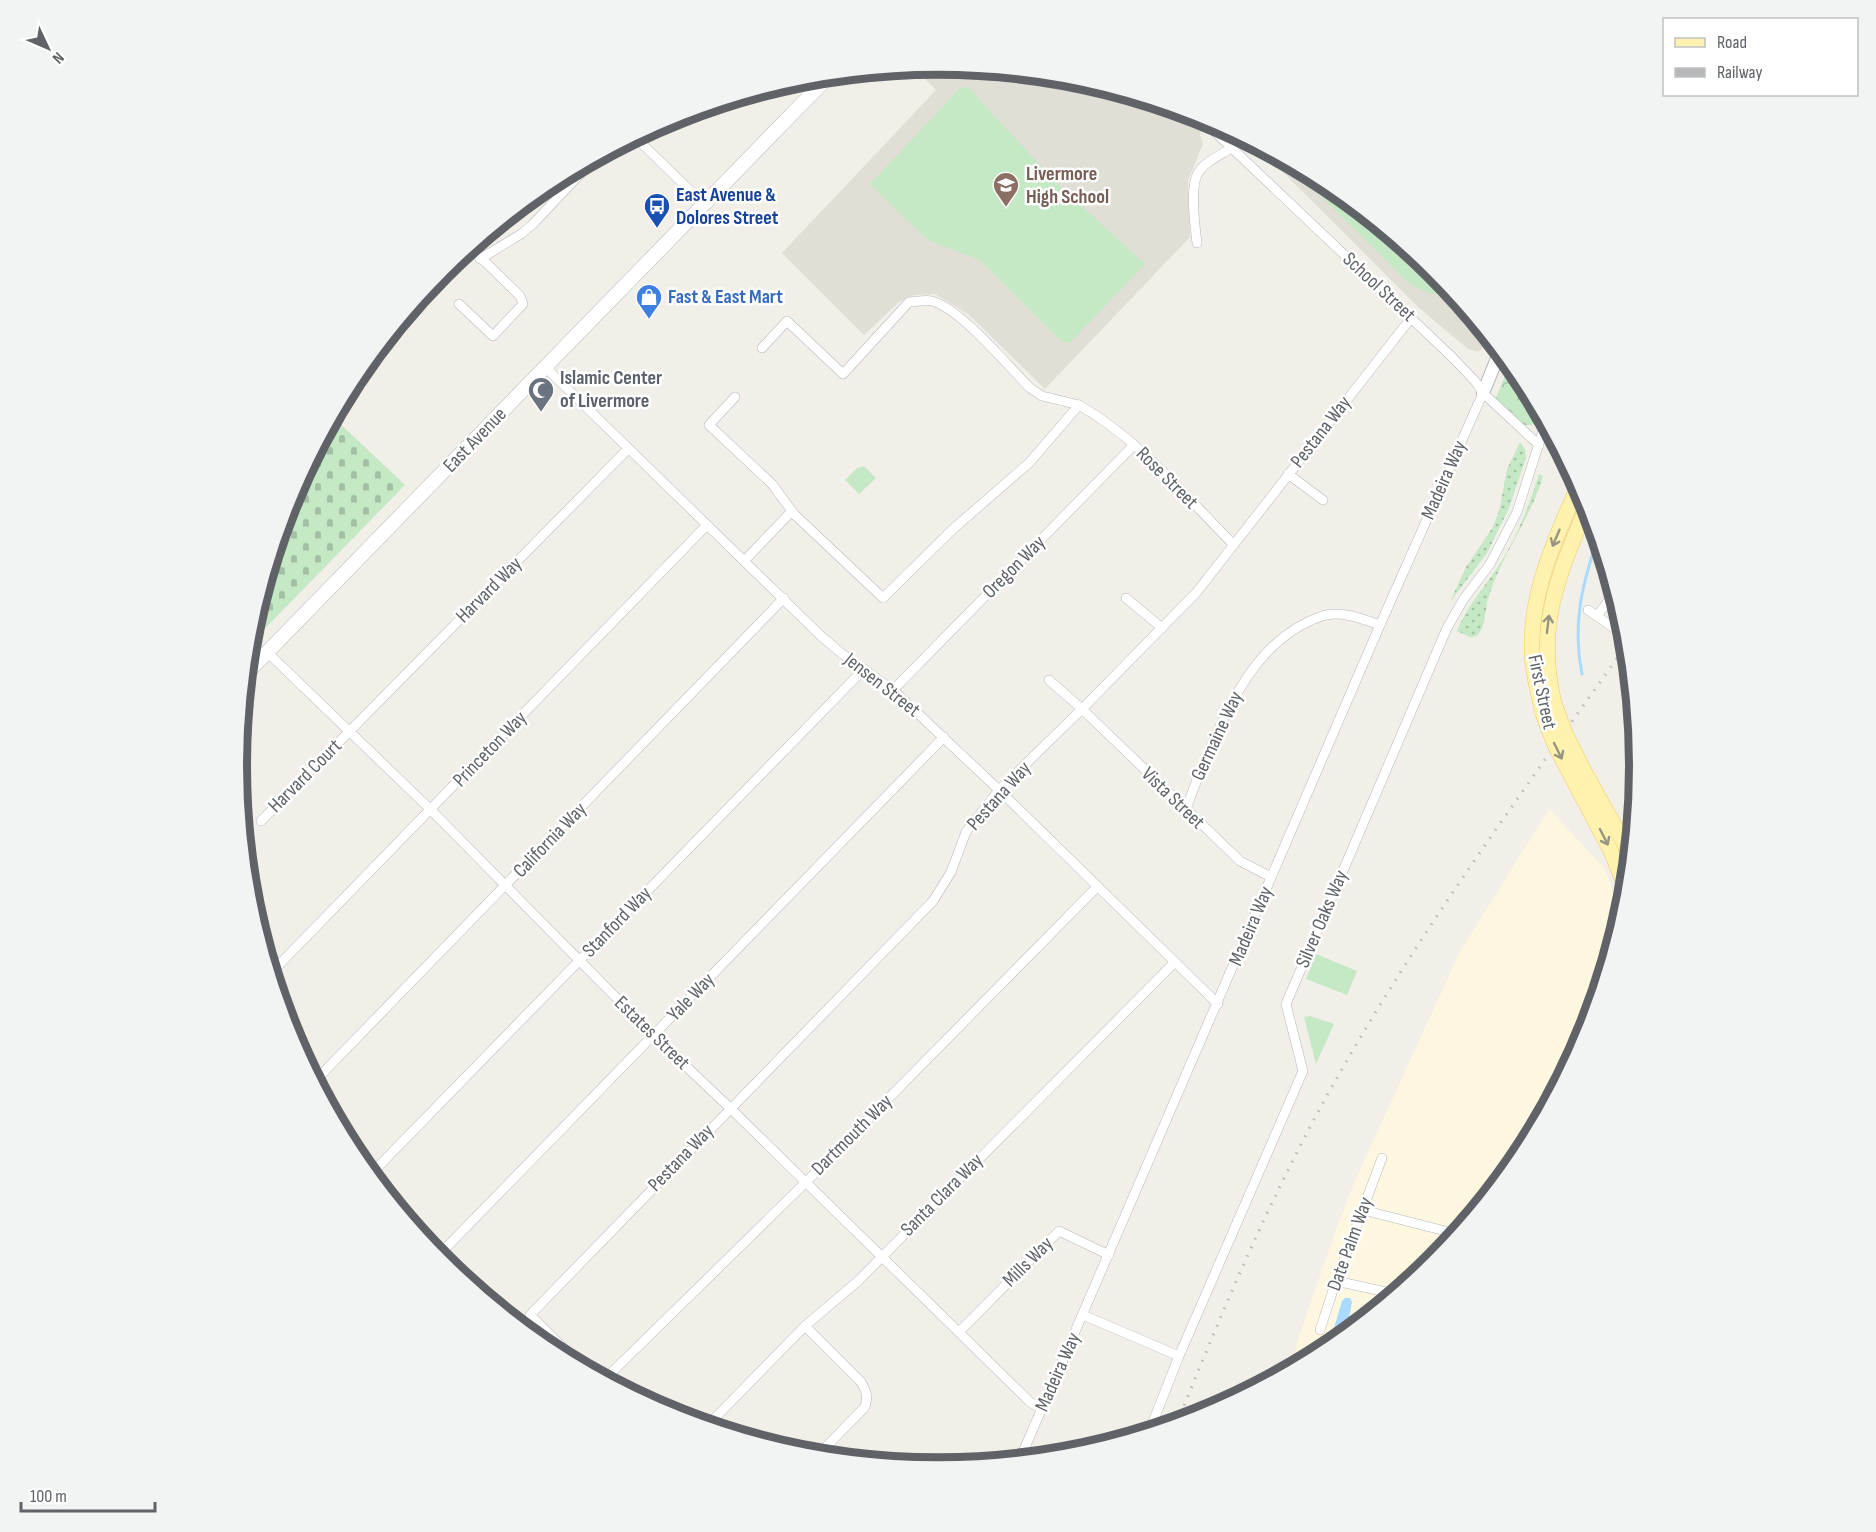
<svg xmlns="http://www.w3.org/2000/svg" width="1876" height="1532" viewBox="0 0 1876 1532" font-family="'Sofia Sans Condensed',sans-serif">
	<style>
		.commercial { fill: #fef7e0 }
		.education { fill: #e1ded6 }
		.grass { fill: url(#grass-dots) }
		.forest { fill: url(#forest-crowns) }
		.cemetery { fill: url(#cemetery-stones) }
		.pitch { fill: #c5e8c5 }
		.water { fill: #aadaff }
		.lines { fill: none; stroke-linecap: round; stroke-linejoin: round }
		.stream { stroke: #aadaff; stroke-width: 3 }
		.minor-casing { stroke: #b5b8bc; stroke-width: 10 }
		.tertiary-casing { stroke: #b5b8bc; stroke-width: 14 }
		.secondary-casing { stroke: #b6babf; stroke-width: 15 }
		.primary-casing { stroke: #f2c960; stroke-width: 16 }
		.minor { stroke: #fff; stroke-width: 9 }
		.tertiary { stroke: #fff; stroke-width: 12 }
		.secondary { stroke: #fff; stroke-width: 14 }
		.primary { stroke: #fff2af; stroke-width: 15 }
		.rail { stroke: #b6b7b8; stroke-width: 3; stroke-dasharray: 1.5 8; stroke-linecap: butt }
		.primary-bridge-casing { stroke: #f2c960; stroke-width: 16; stroke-linecap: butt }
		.primary-bridge { stroke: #fff2af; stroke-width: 15 }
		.oneway { stroke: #979581 }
		.labels { text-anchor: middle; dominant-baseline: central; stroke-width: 5; stroke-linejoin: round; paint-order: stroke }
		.education-label { font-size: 20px; font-weight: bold; fill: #785e54; stroke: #fff; text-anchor: start }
		.transit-label { font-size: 20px; font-weight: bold; fill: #164399; stroke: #fff; text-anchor: start }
		.street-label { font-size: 20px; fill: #5f6368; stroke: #fff }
		.shop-label { font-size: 20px; font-weight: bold; fill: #366cbe; stroke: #fff; text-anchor: start }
		.worship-label { font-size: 20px; font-weight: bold; fill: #5b616d; stroke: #fff; text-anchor: start }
		.rim { fill: none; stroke: #5f6368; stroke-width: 8 }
	</style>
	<defs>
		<pattern id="grass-dots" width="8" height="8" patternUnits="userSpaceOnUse" patternTransform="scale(1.5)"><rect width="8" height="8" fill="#c5e8c5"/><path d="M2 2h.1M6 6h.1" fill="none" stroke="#a3c0a4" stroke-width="1.8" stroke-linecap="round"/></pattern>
		<pattern id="forest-crowns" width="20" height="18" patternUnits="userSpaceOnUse" patternTransform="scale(1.5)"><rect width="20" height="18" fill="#c5e8c5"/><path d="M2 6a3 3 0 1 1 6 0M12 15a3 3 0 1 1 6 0" fill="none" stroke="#a3c0a4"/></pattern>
		<pattern id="cemetery-stones" width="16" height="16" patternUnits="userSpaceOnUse" patternTransform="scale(1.5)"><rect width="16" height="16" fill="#c5e8c5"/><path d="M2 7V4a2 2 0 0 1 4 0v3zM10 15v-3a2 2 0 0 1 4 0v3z" fill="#a3c0a4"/></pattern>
	</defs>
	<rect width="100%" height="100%" fill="#f1efe8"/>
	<polygon class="commercial" points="1549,809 1605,869 1622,918 1586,1035 1521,1156 1434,1262 1327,1349 1290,1369 1299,1337 1332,1241 1354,1183 1460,952"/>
	<g class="education">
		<polygon points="938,65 1075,78 1208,119 1201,127 1200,135 1203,144 1188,180 1190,237 1045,389 968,314 935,294 914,295 899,302 864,335 782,253 936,90 913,67"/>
		<polygon points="1256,145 1328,183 1434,270 1488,336 1482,349 1478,352 1468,349 1418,307"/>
	</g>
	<g class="grass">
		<polygon points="1520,442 1525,449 1526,458 1509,508 1487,553 1450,602 1466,567 1493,527 1500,507 1507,469"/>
		<path d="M1539,474L1543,476C1531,518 1502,554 1489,596C1484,611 1487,624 1477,636L1470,637L1457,631C1466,608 1483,589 1497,568C1516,540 1529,506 1539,474Z"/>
	</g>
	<path class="forest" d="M1510,363C1522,378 1541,401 1537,420L1532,425H1525L1496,398Z"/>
	<polygon class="cemetery" points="333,417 405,485 248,646 250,629 290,497"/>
	<g class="pitch">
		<polygon points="968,87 1057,183 1145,264 1070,343 1062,342 980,260 928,240 870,184 960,88"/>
		<path d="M1282,158L1317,177L1416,273L1429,281L1446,284L1454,294C1436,297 1421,292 1407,281Z"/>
		<polygon points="864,466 876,478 859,494 845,480 857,468"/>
		<polygon points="1316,954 1357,971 1347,995 1306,979"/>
		<polygon points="1310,1016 1334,1024 1316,1064 1304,1017"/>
	</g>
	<polygon class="water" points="1345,1298 1350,1298 1352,1302 1346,1334 1335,1342 1331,1338 1342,1301"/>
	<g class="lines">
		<path class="stream" d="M1582,674C1572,624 1582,585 1598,537"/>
		<g class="minor-casing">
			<g id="minor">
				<polyline points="1215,132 1452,357 1475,381 1483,393 1539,445"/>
				<polyline points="635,137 704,204"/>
				<path d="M1197,243C1195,227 1190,190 1197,175C1202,163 1221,155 1231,148"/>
				<polyline points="480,259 521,234 533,224 596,157"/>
				<polyline points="459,304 493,336 523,304 520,296 470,247"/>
				<path d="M762,348L787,321L843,374L909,302C916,302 925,299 932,301C961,309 1007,365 1030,388L1042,396L1079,405"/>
				<polyline points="545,367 821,636 841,653 893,690 999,790 1218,1004"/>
				<path d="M735,397L709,425L772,484L794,514L883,598L953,529L1029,463L1079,405C1139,439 1185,496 1233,544"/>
				<polyline points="1288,474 1323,500"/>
				<polyline points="744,561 792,511"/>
				<polyline points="1126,598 1162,628"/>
				<polyline points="1588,610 1614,628"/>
				<polyline points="1597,616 1615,592"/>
				<polyline points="267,652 431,810 653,1035 730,1108 1030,1402 1042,1409"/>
				<polyline points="1049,680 1082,709 1240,861 1271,877"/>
				<polyline points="893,690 1134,445"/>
				<path d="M1186,810C1193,788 1202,767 1211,746C1234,694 1263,636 1322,616C1341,610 1362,619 1380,625"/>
				<polyline points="261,821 628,449"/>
				<polyline points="271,973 707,525"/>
				<polyline points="315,1081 784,598"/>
				<polyline points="370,1175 864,669"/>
				<polyline points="1363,1210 1457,1234"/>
				<polyline points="437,1257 944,737"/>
				<polyline points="1336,1281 1395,1294"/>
				<polyline points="1083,1315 1179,1356"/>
				<path d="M805,1326L861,1382C867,1392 868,1397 865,1407L817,1456"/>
				<polyline points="1320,1330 1336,1281 1382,1158"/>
				<polyline points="959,1332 1059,1231 1109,1255"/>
				<polyline points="585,1369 530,1315 933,901 951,872 966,832 999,790 1082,709 1196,593 1411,318"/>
				<polyline points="605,1379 805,1183 1097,887"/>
				<polyline points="707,1426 805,1326 858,1281 1175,962"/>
				<polyline points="1149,1432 1179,1356 1303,1071 1286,1004 1447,628 1463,600 1490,564 1517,512 1542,434 1543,416"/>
				<polyline points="1020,1459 1380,625 1483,393"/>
			</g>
		</g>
		<g class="tertiary-casing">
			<polyline id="tertiary" points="1483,393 1500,351"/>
		</g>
		<g class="secondary-casing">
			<polyline id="secondary" points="246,674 830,75"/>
		</g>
		<g class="primary-casing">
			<g id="primary">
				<path d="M1554,703C1535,625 1559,574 1588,504"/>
				<path d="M1543,714C1539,694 1532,672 1532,651C1530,591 1556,538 1579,484"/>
				<polyline points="1586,775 1631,855"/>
				<polyline points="1576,785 1611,851 1627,891"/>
			</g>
		</g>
		<use href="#minor" class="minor"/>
		<use href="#tertiary" class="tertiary"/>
		<use href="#secondary" class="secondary"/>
		<use href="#primary" class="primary"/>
		<path class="rail" d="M1177,1423C1221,1314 1267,1205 1324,1101C1412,941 1522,793 1627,644"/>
		<g class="primary-bridge-casing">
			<g id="primary-bridge">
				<polyline points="1554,703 1565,733 1586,775"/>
				<polyline points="1543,714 1555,745 1576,785"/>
			</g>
		</g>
		<use href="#primary-bridge" class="primary-bridge"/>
	</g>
	<defs><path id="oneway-shaft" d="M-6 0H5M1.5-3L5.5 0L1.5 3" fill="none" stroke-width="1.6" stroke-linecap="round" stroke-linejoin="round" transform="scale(1.5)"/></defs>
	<g class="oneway">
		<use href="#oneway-shaft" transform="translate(1556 538) rotate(113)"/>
		<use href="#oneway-shaft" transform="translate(1548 624) rotate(-83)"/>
		<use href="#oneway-shaft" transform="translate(1558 751) rotate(64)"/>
		<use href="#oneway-shaft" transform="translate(1604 837) rotate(63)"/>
	</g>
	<defs>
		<g id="school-pin" transform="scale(1.35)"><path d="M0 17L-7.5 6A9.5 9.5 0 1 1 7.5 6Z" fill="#8d6e63" stroke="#fff"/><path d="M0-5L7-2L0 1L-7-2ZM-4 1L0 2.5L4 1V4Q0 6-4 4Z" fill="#fff"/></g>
		<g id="bus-pin" transform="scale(1.35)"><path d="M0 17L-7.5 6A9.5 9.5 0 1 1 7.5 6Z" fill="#1a4fb4" stroke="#fff"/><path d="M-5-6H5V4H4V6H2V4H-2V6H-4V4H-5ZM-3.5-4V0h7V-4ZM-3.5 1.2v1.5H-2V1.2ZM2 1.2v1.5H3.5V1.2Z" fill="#fff"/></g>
		<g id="shop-pin" transform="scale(1.35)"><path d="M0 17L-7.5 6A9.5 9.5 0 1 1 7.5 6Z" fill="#3f7fe0" stroke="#fff"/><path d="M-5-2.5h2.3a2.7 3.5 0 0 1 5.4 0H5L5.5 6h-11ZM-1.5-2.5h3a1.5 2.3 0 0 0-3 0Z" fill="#fff"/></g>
		<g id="mosque-pin" transform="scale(1.35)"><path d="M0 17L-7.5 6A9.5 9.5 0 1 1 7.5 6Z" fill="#6b7280" stroke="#fff"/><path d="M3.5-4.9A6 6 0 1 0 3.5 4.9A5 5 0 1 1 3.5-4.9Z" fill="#fff"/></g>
	</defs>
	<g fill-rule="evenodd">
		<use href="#school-pin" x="1006" y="185"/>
		<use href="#bus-pin" x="657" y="206"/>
		<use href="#shop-pin" x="649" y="297"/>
		<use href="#mosque-pin" x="541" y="390"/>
	</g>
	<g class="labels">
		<g class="education-label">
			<text x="1026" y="174">Livermore<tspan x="1026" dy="23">High School</tspan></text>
		</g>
		<g class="transit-label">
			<text x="676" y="195">East Avenue &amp;<tspan x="676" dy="23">Dolores Street</tspan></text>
		</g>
		<g class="street-label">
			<text transform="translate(1379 287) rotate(43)">School Street</text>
			<text transform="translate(1321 432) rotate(-52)">Pestana Way</text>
			<text transform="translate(475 440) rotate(-46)">East Avenue</text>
			<text transform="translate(1167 478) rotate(45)">Rose Street</text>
			<text transform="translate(1444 480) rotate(-66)">Madeira Way</text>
			<text transform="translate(1014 567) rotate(-45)">Oregon Way</text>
			<text transform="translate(489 590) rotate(-45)">Harvard Way</text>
			<text transform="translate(882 685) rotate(38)">Jensen Street</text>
			<text transform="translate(1542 692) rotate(78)">First Street</text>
			<text transform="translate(1217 736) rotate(-65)">Germaine Way</text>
			<text transform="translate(490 749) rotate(-46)">Princeton Way</text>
			<text transform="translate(305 776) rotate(-45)">Harvard Court</text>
			<text transform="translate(999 796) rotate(-48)">Pestana Way</text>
			<text transform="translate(1173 798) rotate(44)">Vista Street</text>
			<text transform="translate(550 840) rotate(-46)">California Way</text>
			<text transform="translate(1322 919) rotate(-67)">Silver Oaks Way</text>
			<text transform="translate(617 922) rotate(-46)">Stanford Way</text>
			<text transform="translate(1251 926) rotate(-67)">Madeira Way</text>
			<text transform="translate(691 997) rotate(-46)">Yale Way</text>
			<text transform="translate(652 1033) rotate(44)">Estates Street</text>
			<text transform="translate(852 1135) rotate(-45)">Dartmouth Way</text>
			<text transform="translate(681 1158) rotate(-46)">Pestana Way</text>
			<text transform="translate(942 1195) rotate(-45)">Santa Clara Way</text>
			<text transform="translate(1350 1244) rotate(-70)">Date Palm Way</text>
			<text transform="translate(1028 1262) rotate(-45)">Mills Way</text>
			<text transform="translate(1058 1372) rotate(-66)">Madeira Way</text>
		</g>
		<g class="shop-label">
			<text x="668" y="297">Fast &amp; East Mart</text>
		</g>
		<g class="worship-label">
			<text x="560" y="378">Islamic Center<tspan x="560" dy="23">of Livermore</tspan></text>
		</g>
	</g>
	<path d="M0 0H1876V1532H0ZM247 766a691 691 0 1 1 1382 0a691 691 0 1 1-1382 0Z" fill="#f2f3f3" fill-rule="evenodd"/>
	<path class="rim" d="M247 766a691 691 0 1 1 1382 0a691 691 0 1 1-1382 0Z"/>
	<rect x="1663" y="18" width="195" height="78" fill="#ffffff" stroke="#bfc1c3" stroke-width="1.5"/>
	<rect x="1675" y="38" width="30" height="9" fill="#fff2af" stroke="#bfc1c3" stroke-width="1.5"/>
	<text x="1717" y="48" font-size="18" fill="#5f6368">Road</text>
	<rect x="1675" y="68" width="30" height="9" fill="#b6b7b8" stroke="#bfc1c3" stroke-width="1.5"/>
	<text x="1717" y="78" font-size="18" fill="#5f6368">Railway</text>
	<g transform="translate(48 48) rotate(134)" stroke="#ffffff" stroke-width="4.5" paint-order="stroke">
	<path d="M0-4.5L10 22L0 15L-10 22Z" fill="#5f6368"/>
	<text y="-9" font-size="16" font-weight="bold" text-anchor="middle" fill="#5f6368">N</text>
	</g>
	<path d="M21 1502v9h134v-9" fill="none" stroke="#5f6368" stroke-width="3"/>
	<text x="30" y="1502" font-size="18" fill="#5f6368" stroke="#ffffff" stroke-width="4.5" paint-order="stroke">100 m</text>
</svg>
